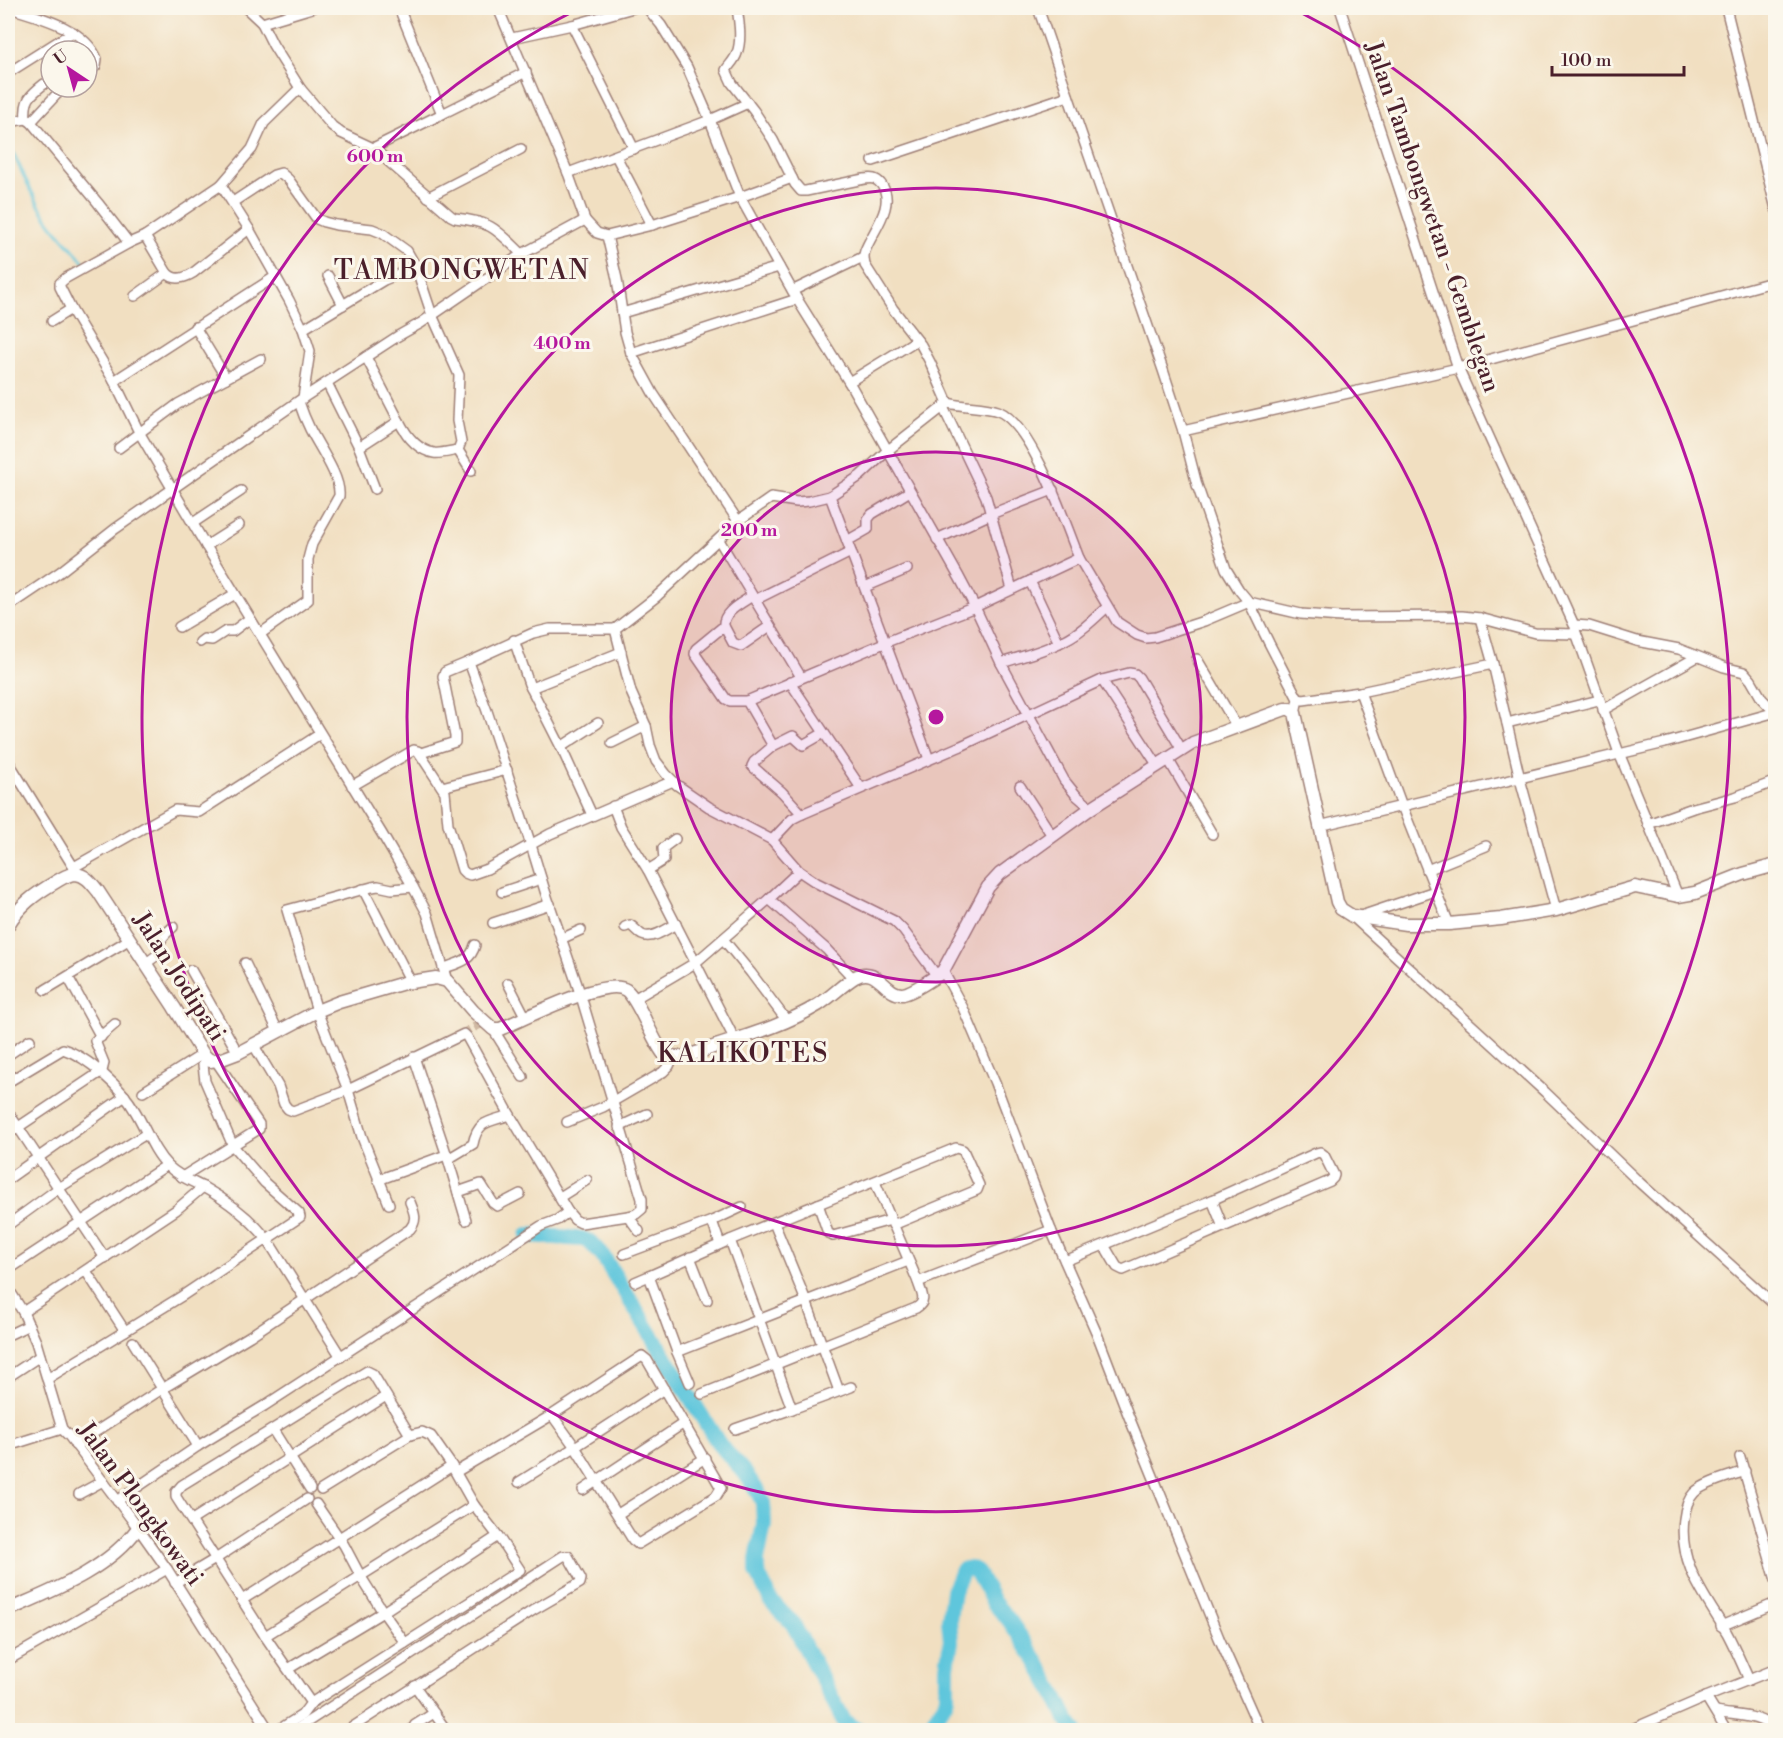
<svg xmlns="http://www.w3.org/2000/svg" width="1783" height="1738" viewBox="0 0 1783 1738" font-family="'Libre Bodoni',serif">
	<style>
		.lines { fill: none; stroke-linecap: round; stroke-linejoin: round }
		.stream { stroke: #5fc6dc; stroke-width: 3 }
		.river { stroke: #5fc6dc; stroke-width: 16 }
		.minor-tunnel { stroke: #d0b9a3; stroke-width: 9; stroke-dasharray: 9 4.5; stroke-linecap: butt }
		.minor-casing { stroke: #9e7f76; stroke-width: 12 }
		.tertiary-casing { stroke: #9e7f76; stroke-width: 15 }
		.minor { stroke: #fff; stroke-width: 9 }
		.tertiary { stroke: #fff; stroke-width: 12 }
		.ring { fill: none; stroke: #b5179e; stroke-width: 3 }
		.labels { text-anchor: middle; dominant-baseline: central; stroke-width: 6; stroke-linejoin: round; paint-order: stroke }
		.street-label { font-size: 24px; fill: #4a1f2b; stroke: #fbf7ec }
		.quarter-label { font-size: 27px; letter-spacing: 1.5px; fill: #4a1f2b; stroke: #fbf7ec }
		.centre { fill: #b5179e; stroke: #fbf7ec; stroke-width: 3 }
		.ring-label { font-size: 18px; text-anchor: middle; font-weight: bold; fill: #b5179e; stroke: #fbf7ec; stroke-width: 6; stroke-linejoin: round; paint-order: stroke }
	</style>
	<rect width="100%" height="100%" fill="#fbf7ec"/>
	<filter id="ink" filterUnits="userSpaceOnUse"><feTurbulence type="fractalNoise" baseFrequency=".0167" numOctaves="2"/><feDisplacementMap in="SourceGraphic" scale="12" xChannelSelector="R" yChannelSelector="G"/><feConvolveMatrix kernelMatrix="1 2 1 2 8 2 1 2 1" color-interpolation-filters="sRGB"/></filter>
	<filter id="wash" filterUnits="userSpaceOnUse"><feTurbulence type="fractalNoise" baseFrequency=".008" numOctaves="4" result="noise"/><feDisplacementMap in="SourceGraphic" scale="24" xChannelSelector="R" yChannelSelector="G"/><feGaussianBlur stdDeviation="1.35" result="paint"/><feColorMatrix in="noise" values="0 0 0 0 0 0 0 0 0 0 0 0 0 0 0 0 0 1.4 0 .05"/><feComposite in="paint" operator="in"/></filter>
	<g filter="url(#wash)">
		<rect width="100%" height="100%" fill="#f1dfc1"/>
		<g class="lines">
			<path class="stream" d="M8,142C21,169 32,197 49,221C60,236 74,249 85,264"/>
			<g class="river">
				<polyline points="528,1235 583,1239 590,1242 602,1255 719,1444 745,1473 758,1492 763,1503 764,1524 757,1560 757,1572 771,1601 793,1624 844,1721 858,1730"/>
				<polyline points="915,1730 925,1728 932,1723 944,1705 947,1696 947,1667 951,1641 949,1620 953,1591 963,1570 970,1568 976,1571 994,1603 1009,1620 1034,1657 1052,1688 1067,1719 1075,1730"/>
			</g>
		</g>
	</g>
	<g filter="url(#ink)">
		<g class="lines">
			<polyline class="minor-tunnel" points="462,1034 484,1022"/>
			<g class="minor-casing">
				<g id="minor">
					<path d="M10,8C39,17 85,28 97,59L96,66L87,72"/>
					<polyline points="246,8 262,23"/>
					<polyline points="399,8 442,114 526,72"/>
					<path d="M737,8C739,21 742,40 737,53C735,60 729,65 726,70L732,83L754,111L773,140L795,184L801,191H806L864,179C872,178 876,178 881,184C897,204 872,232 865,251C863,256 864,259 865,265L893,309L921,345L930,362L948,403C962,407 985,406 998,411C1032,424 1066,525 1079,558L975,607L884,643L747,701"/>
					<polyline points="1038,8 1163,370 1183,431 1197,485 1226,569 1239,590 1249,602 1269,643 1298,699 1295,713"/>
					<polyline points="1340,8 1458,368 1574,625 1589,626 1637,641 1679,649 1724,667 1744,672 1751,680 1762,699 1770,707 1776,709"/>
					<polyline points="1726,8 1776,209"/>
					<polyline points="572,25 634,149"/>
					<polyline points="512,38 572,25 633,8"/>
					<polyline points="8,73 73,32"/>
					<path d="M300,88L332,126L341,133L373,148L451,216L455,218C493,222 496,229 522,254"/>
					<polyline points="748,103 710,120 740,197 792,178"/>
					<path d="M26,119C24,100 30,95 44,84"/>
					<polyline points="8,122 26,119 31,122 98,203 129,243 145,236 221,185"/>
					<polyline points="31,122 57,94 66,87"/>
					<polyline points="373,148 442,114"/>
					<polyline points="616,156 652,225"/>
					<polyline points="873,161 1068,96"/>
					<polyline points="568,173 710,120 687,67 661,25 647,8"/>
					<polyline points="428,197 521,149"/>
					<polyline points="233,202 274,175 281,173 289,180 317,219 324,222 336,225 372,229 382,233 407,251 416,267 432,315 459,375 457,421 461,442 458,450 471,471"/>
					<polyline points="585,220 597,233 607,236 652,225 740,197 797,299 849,382 959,577 975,607 1001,663 1064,780 1076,795 1091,808"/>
					<path d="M145,236L167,273C174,281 185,278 193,273L249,229"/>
					<polyline points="607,236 617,279 625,332 631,353"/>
					<polyline points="129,243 66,278 60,283 60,287 71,309 114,381 139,432 206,546 382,834 413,887 427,913 447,981"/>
					<polyline points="328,276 343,305"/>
					<polyline points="794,290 863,257"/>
					<polyline points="135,296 167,273"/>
					<polyline points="622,313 779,267"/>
					<polyline points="52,321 71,309"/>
					<polyline points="303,329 384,280 416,267"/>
					<polyline points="226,378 261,359"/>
					<polyline points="114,381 276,276"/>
					<polyline points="849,382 917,340"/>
					<polyline points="327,383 359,447 375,489"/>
					<polyline points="303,398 398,336 421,323 522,254 585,220 568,173 498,8"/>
					<polyline points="943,407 986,497 1012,589"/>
					<path d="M399,421C406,435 417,450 434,453C441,454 451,451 458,450"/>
					<polyline points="1183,431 1458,368 1776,281"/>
					<polyline points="359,447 399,421 366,357"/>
					<polyline points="119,448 178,404 226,378 195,327"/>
					<polyline points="738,521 771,498 797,502 809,501 830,496"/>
					<polyline points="193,523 241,491"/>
					<polyline points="937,539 991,514 1053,490"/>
					<polyline points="719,540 801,677"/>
					<polyline points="847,541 868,529 868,519 872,514 910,491"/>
					<polyline points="206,546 239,525"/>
					<polyline points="1079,558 1117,622 1137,635 1146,638 1155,637 1204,621 1249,602 1301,614 1341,617 1462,616 1480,618 1535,633 1576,634"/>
					<polyline points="1030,581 1059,643"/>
					<polyline points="865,587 907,569"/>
					<path d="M752,596C742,603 722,612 724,626L696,649L695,654L726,699L730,701H747L773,746L754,762L752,766L782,792L802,814"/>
					<polyline points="755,600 851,552"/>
					<polyline points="8,607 60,572 115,529 303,398 310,351 303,329 289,300 249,229 221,185 252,149 264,123 300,88 273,45 262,23 312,8"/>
					<polyline points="1480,618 1493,664"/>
					<polyline points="724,626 733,643 741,646 770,626"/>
					<polyline points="179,627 235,594"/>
					<polyline points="615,629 656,597 738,521 653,393 631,353 797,299"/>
					<polyline points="1575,630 1619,753 1678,896"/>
					<path d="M260,634L308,600V559L312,544L339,496C341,477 319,447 310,429C306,421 302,411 299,402"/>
					<polyline points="514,640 529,684 561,747 592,815"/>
					<polyline points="200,642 204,639 212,640 226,631 233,631 249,619"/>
					<polyline points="1197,659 1237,727"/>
					<path d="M1001,663C1023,656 1045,651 1065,640C1081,632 1094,619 1107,607"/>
					<polyline points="1102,680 1158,766"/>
					<polyline points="790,682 861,788"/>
					<polyline points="531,688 621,652"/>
					<polyline points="1360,692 1402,806 1449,924"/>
					<polyline points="1298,699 1303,700 1360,692 1493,664 1520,779 1556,910"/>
					<polyline points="1603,710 1697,657"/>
					<polyline points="1507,723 1599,700"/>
					<polyline points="612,743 646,726"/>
					<polyline points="773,746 793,736 803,745 824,733"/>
					<polyline points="561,747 598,723"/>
					<polyline points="421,753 455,742 455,736 443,676 445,672 469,662"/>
					<polyline points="929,759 830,496 860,476 887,451 948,403"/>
					<polyline points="1168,759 1212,834"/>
					<polyline points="8,761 76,871"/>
					<polyline points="352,786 414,750 418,751 445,792 448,824 462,870 465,873 470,875 487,869 550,834 673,781"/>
					<polyline points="1020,786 1053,837"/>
					<polyline points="442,787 507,770"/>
					<polyline points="613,806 621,827 648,870 735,1040"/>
					<polyline points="1648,824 1693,808 1735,797 1776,781"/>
					<polyline points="1319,826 1665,743 1776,712"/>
					<polyline points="772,840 792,819 802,814 961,746 1102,680 1129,673 1135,674 1139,678 1182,750"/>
					<polyline points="74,867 175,810 199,812 320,734"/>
					<polyline points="648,870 664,860 663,848 675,839"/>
					<polyline points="1427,870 1486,846"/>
					<polyline points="363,889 411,982"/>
					<polyline points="502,892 541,879"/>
					<polyline points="769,899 826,949 853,978"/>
					<polyline points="1352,916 1545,1092 1640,1183 1776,1306"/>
					<polyline points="1358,917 1435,891"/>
					<polyline points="493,923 550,904"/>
					<path d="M625,927L630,925C635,928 637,932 642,935C652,940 667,929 676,924"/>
					<polyline points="561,939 581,930"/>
					<polyline points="723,939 751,973 787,1021"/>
					<polyline points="245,963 278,1031"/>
					<path d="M145,964L160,953C157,941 164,935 173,927"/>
					<path d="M444,968C459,963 471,961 475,945"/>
					<polyline points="191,970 238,1053"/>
					<polyline points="943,971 963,1008 995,1083 1051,1230 1097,1334 1129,1417 1219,1638 1260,1730"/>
					<polyline points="68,977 101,1037"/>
					<polyline points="508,983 526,1018"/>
					<polyline points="45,990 130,939"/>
					<polyline points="634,999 695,963 769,899 799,871"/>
					<polyline points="493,1029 523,1077"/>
					<polyline points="8,1055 30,1040"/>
					<polyline points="414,1057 448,1159 466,1220"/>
					<path d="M8,1082L63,1049C88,1057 122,1088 135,1111C146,1129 153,1151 168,1166C178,1176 191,1181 203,1187C228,1201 249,1217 267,1239L341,1357"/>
					<polyline points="143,1092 203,1054"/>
					<polyline points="8,1112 105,1258"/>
					<polyline points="567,1122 603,1107 653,1078 663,1072 669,1066 673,1057"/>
					<polyline points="619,1127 647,1114"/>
					<polyline points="8,1134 102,1071 104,1063 95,1041 115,1024"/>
					<path d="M448,1159L473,1144C478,1120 489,1122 510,1115"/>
					<polyline points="182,1177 259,1129 259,1124 216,1061"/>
					<polyline points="8,1179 125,1096"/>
					<polyline points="378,1180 446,1155"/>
					<polyline points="875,1182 918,1282 1051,1230"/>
					<polyline points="458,1192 481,1184 493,1203 497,1206 520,1194"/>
					<polyline points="560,1197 587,1180"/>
					<polyline points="1212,1200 1223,1227"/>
					<polyline points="389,1204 362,1137 348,1090 317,1011 287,910 372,887 378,886 392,889 413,887"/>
					<polyline points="818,1204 828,1233 833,1236 891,1220"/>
					<polyline points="568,1212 575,1220 581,1223 628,1216"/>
					<polyline points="712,1221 720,1244"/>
					<polyline points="774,1223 806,1301 839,1391"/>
					<polyline points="8,1225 59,1188 146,1134"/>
					<polyline points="639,1231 628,1216 636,1214 642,1209 642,1199 580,993 545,891 531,845 487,711 469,662 533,633 550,629 615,629 631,692 646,726 650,745 656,761 666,774 677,785 709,807 772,840 799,871 817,883 894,921 903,930 937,976"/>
					<polyline points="730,1240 649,1276 677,1352 908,1261"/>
					<polyline points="624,1254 712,1221 742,1207"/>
					<polyline points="690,1257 707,1300"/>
					<polyline points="1065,1261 1212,1200 1316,1153 1320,1152 1324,1155 1334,1175 1333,1178 1330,1181 1123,1270 1117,1267 1104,1245"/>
					<polyline points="8,1270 167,1165"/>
					<polyline points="86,1271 125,1331"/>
					<polyline points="635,1282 649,1276"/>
					<polyline points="8,1288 23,1312 36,1342 62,1429 69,1436 138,1528 167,1569 269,1730"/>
					<polyline points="23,1312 176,1210 203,1187"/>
					<polyline points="8,1335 29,1325"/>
					<polyline points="133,1342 198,1446"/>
					<polyline points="677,1352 690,1383"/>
					<polyline points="8,1377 40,1356"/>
					<polyline points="47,1379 182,1296 300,1217 299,1213 265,1183 233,1146 205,1081 203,1065 205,1058"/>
					<polyline points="851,1387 792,1409 730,1240 956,1148 963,1150 979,1185 977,1190 893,1225"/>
					<path d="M702,1394L916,1308C928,1301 921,1293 918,1282"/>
					<polyline points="552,1415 575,1447 664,1389"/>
					<polyline points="735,1429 792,1409"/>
					<polyline points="273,1430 310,1489"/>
					<path d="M75,1445L162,1389L250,1336L410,1229C418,1220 414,1212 410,1202"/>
					<polyline points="8,1446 62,1429"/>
					<polyline points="1740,1457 1776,1580"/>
					<path d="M1745,1471C1731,1476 1703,1483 1694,1493C1687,1500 1685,1510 1684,1519C1678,1564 1705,1596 1727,1633C1735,1648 1742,1664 1749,1680"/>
					<polyline points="456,1472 552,1415 642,1356 647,1360 721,1488 716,1496 638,1544 633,1540 575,1447 519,1482"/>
					<polyline points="583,1490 684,1423"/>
					<polyline points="79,1494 103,1481"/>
					<polyline points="117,1501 198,1446 264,1406 541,1226 557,1220 568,1212 510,1115 467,1037 464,1034 348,1090 293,1111 288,1109 284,1104 278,1086 253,1044"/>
					<polyline points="316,1504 344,1545 361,1577 383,1612 405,1643"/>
					<polyline points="618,1514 705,1458"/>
					<polyline points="192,1520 386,1396"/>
					<polyline points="175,1583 217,1558 307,1499"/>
					<polyline points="242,1600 452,1466 431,1436 422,1432 410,1435 321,1490"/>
					<polyline points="1721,1626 1776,1603"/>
					<polyline points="265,1636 474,1505"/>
					<polyline points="8,1660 167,1569"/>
					<polyline points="288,1669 383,1612 498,1536"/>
					<polyline points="415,1686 446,1730"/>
					<polyline points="1706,1697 1726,1730"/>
					<polyline points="311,1703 520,1570 498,1536 474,1505 453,1468"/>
					<path d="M1716,1712C1735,1716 1761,1714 1775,1730"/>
					<polyline points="278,1730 302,1715 311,1703 265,1636 176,1497 176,1492 182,1485 367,1371 373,1374 410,1435"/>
					<polyline points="295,1730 563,1556 568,1556 581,1579 580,1583 535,1609 348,1730"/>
					<polyline points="416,1730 414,1727 415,1725 434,1713"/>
					<polyline points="1630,1730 1706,1697 1776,1669"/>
				</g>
			</g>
			<g class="tertiary-casing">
				<g id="tertiary">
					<path d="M8,925C19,906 35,894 54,883C61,879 67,874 76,874C86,875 92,884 98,891L174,1007L203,1054L210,1061L222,1059L238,1053L317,1011L339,1002L404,983L436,978L447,981L473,1011L493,1029H500C522,1020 606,976 626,990C638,999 652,1039 663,1053C669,1056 674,1057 681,1057C693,1055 705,1050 716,1046C750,1035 787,1024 818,1005C831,997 842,985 855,977C878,964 885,996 903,994C913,992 934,978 943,971L988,887L1000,874L1091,808L1193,743L1285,709H1290L1295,713L1337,902L1341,909L1352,916L1406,924H1449L1501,919L1556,910L1635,887L1678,896L1695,893L1743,874L1776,865"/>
					<path d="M8,1610C54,1590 107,1570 138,1528"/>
				</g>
			</g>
			<use href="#minor" class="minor"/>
			<use href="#tertiary" class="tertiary"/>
		</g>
	</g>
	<circle cx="936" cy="717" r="265" fill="#b5179e" fill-opacity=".12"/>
	<g class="ring">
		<circle cx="936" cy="717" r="265"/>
		<circle cx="936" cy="717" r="529"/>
		<path d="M1296 10A794 794 0 1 1 576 10"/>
	</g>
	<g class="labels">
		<g class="street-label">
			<text transform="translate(1432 217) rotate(71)">Jalan Tambongwetan - Gemblegan</text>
			<text transform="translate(179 977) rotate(57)">Jalan Jodipati</text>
			<text transform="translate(140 1504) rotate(54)">Jalan Plongkowati</text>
		</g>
		<g class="quarter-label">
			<text x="462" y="271">TAMBONGWETAN</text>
			<text x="743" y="1054">KALIKOTES</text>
		</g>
	</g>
	<circle cx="936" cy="717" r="9" class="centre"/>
	<g class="ring-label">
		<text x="375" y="162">600 m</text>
		<text x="562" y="349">400 m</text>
		<text x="749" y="536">200 m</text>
	</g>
	<rect width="1783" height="1738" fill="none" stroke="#fbf7ec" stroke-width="30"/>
	<g transform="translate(69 69) rotate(324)"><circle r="28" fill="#fbf7ec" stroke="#b4a19f" stroke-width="1.5"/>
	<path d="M0-4.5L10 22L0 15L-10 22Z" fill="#b5179e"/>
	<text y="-9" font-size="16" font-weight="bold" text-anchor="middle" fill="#4a1f2b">U</text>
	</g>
	<path d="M1552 66v9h132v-9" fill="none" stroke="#4a1f2b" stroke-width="3"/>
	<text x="1561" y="66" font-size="18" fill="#4a1f2b" stroke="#fbf7ec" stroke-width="4.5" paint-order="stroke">100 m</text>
</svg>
